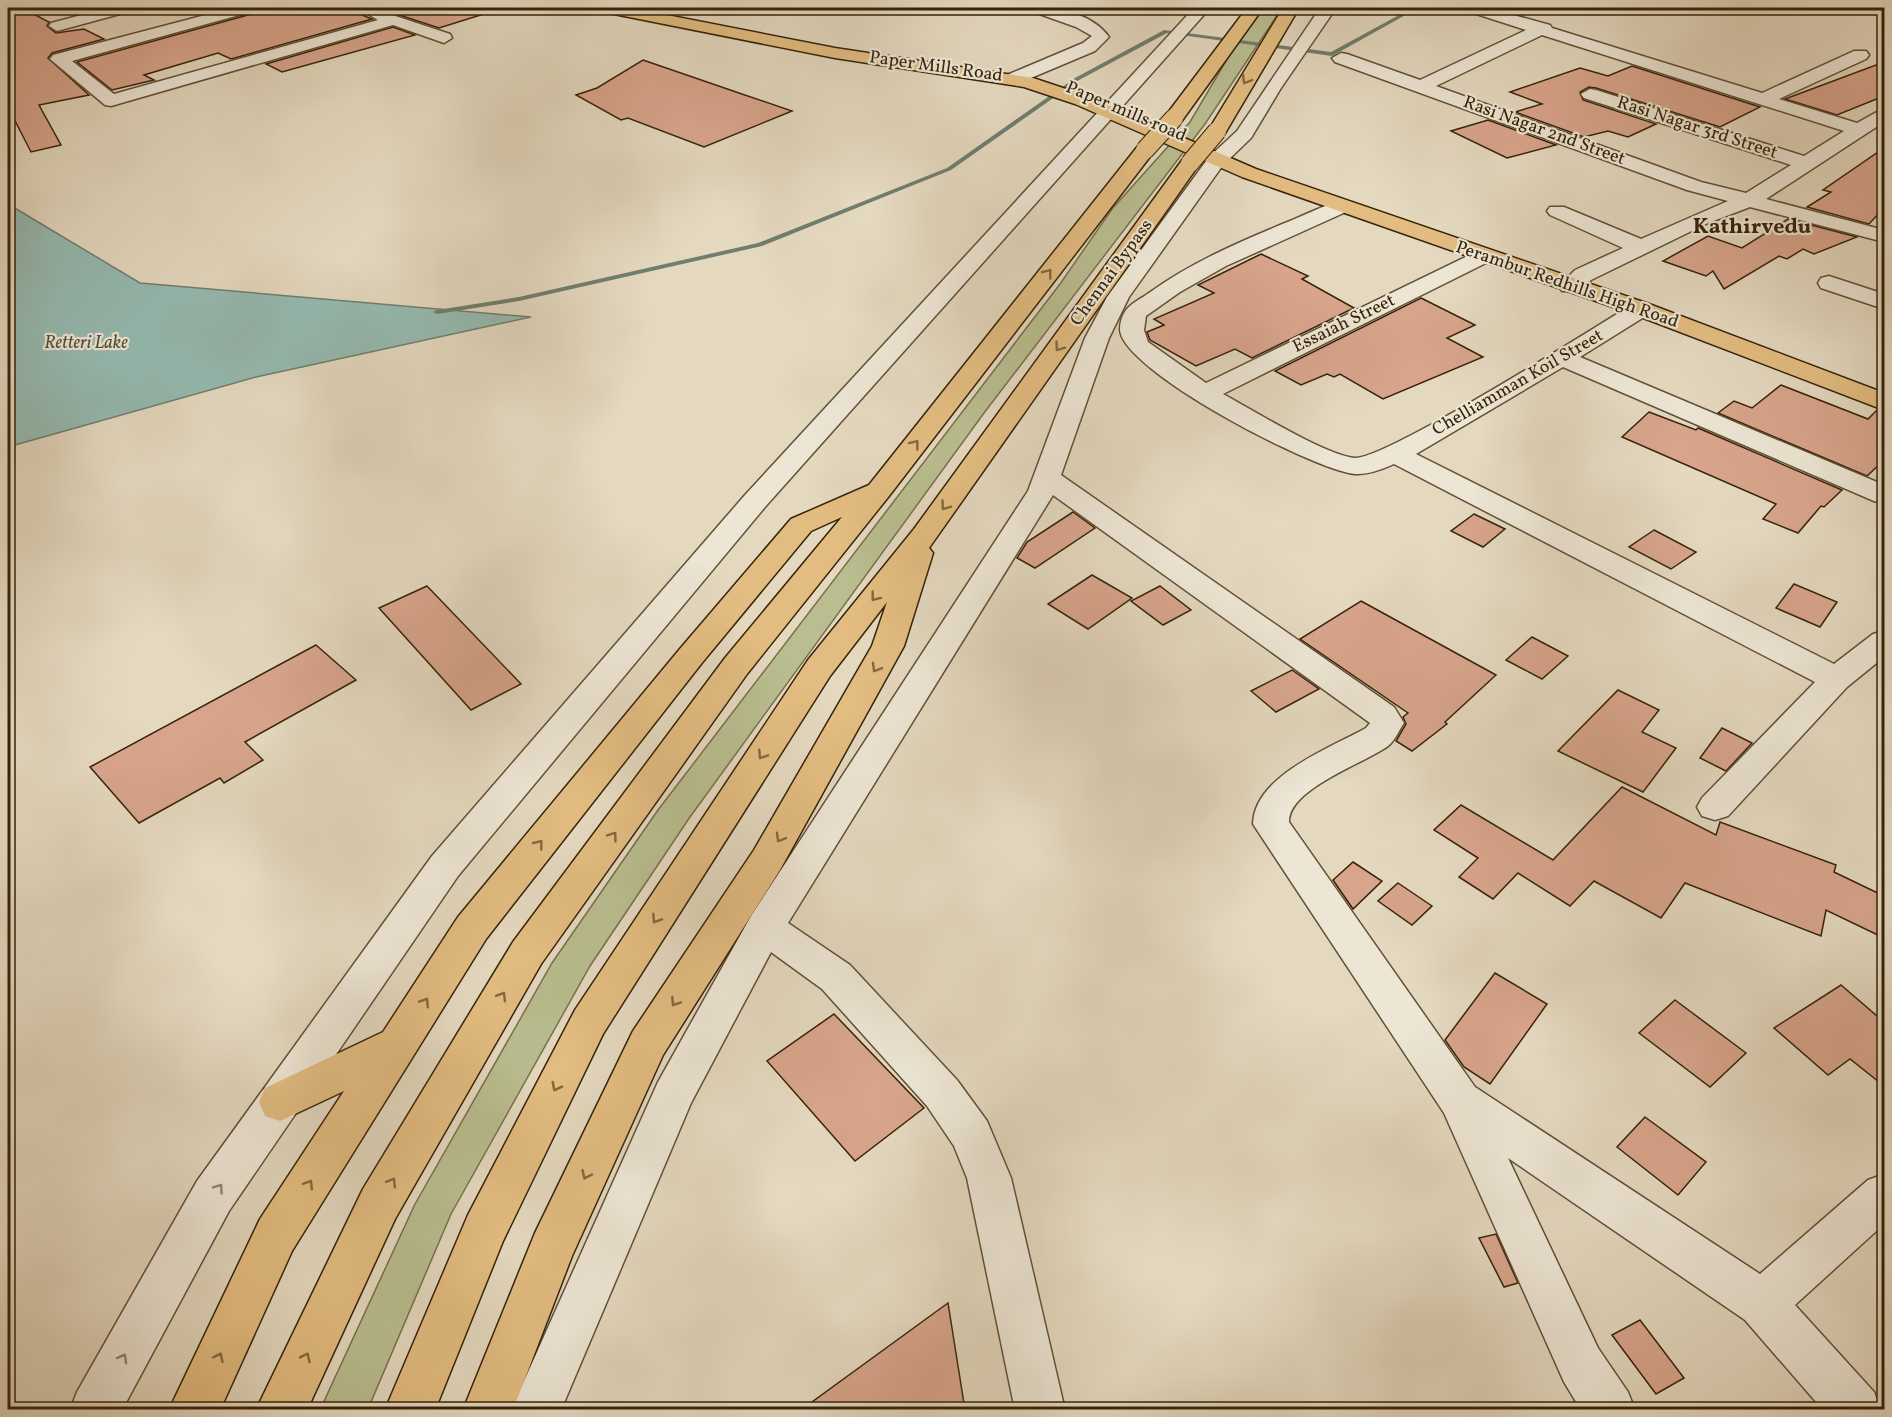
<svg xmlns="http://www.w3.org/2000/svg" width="1892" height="1417" viewBox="0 0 1892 1417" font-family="Vollkorn,serif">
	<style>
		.green { fill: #b9bd8f; stroke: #77704c; stroke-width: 1.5 }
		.water { fill: #95bab1; stroke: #6f7e6e; stroke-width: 1.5 }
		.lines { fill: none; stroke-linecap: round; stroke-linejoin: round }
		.stream { fill: #6f7e6e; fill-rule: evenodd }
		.building { fill: #d8a58c; stroke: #352309; stroke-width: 1.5 }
		.minor-casing { stroke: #615036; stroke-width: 3 }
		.major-casing { stroke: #352309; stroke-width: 3 }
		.highway-casing { stroke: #352309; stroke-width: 3 }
		.minor { fill: #ede6d5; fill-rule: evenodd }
		.major { fill: #e2bc80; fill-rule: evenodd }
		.highway { fill: #e2bc80; fill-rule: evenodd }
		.highway-bridge-casing { stroke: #352309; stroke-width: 20; stroke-linecap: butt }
		.highway-bridge { stroke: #e2bc80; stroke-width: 18 }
		.oneway { stroke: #83683f }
		.oneway2 { stroke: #91846f }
		.labels { text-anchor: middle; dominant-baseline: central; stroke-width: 4.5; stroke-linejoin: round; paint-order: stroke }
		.far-street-label { font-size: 18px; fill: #352309; stroke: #ede6d5 }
		.far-water-label { font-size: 18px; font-style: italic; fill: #52503b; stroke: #ede6d5 }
		.far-district-label { font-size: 22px; font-weight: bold; fill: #352309; stroke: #ede6d5 }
	</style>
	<rect width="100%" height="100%" fill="#e4d8bf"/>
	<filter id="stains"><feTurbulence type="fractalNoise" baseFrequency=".00333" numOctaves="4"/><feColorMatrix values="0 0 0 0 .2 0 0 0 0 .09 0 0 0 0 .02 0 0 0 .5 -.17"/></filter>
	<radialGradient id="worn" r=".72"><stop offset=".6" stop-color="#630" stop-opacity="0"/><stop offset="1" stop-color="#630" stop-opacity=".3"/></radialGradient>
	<polygon class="green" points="1263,8 1282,8 1205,124 984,413 690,817 590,966 451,1214 368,1409 320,1410 415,1204 552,963 658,810 1060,284 1112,209 1190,122 1236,44"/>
	<polygon class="water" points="8,204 140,283 531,317 256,377 8,447"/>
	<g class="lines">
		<polygon class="stream" points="1412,8 1418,8 1332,56 1167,33 1079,80 951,170 762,246 519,301 437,314 433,312 437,310 519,297 758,243 947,168 1075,78 1164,30 1331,52"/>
	</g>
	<g class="building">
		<polygon points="8,8 22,8 49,22 47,26 56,33 84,29 104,39 52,53 48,58 89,95 39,105 61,145 31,152 10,111 8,112"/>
		<polygon points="260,8 345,8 372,19 231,59 218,53 144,75 154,80 112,90 77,62 255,13"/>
		<polygon points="385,8 483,8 484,14 439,28 381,9"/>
		<polygon points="393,27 415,35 282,72 266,64"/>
		<polygon points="643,60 739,93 792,111 704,147 628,118 621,120 576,95 597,88"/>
		<polygon points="1884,62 1884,96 1837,115 1785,99"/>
		<polygon points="1632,66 1760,107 1720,127 1596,88 1589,87 1580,92 1583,100 1656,124 1628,137 1608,131 1584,137 1515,112 1542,104 1510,92 1580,68 1608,76"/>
		<polygon points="1488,120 1556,145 1507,158 1451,131"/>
		<polygon points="1884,148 1884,208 1869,224 1807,207 1831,192 1823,190"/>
		<polygon points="1788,219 1857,237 1814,254 1803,249 1787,259 1779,256 1724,289 1713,271 1706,276 1663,261 1708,236 1742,248"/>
		<polygon points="1261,254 1308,276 1302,279 1354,308 1252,358 1235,349 1196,366 1150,340 1147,332 1164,325 1154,319 1214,293 1198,285"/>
		<polygon points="1421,298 1475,325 1447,338 1483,357 1383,399 1340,374 1334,377 1327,374 1301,385 1275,371"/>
		<polygon points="1781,385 1868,419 1877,410 1884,412 1884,460 1867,476 1718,413 1734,401 1752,408"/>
		<polygon points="1649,412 1696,430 1698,428 1842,490 1824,507 1821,506 1798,533 1763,519 1776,504 1622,437"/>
		<polygon points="1073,512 1095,528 1035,568 1017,558 1027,542"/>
		<polygon points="1474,514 1505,529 1483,547 1451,531"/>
		<polygon points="1654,530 1696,552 1671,569 1629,547"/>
		<polygon points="1092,575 1132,598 1088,629 1048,604"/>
		<polygon points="1794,584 1837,602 1820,627 1776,608"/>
		<polygon points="427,586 521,684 471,710 379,608"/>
		<polygon points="1160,586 1191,610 1163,625 1131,601"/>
		<polygon points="1361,601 1496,675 1445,722 1447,724 1412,751 1396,741 1406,724 1403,717 1408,713 1300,639"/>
		<polygon points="1532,637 1568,656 1542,679 1506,660"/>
		<polygon points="316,645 356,680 245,742 263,760 224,783 220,778 139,823 90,767"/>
		<polygon points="1292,670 1319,689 1276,712 1251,691"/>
		<polygon points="1618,690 1659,710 1642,732 1676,748 1643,792 1558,751"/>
		<polygon points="1722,728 1752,743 1726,771 1700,758"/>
		<polygon points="1622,787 1716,835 1720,822 1836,865 1834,872 1884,896 1884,938 1826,910 1821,936 1685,883 1661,918 1594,881 1570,906 1518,873 1493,899 1459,877 1478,858 1434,830 1461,805 1553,860"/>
		<polygon points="1353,862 1382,881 1353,909 1333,880"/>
		<polygon points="1398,883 1432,906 1412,925 1378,901"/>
		<polygon points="1495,973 1547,1004 1490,1084 1464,1067 1445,1040"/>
		<polygon points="1841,985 1884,1022 1884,1086 1850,1059 1828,1075 1774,1028"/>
		<polygon points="1675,1000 1746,1053 1710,1087 1639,1033"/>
		<polygon points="834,1014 924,1108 855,1161 767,1061"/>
		<polygon points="1645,1117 1706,1162 1678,1195 1617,1147"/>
		<polygon points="1496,1234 1518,1283 1504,1287 1479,1238"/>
		<polygon points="948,1303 965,1410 801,1410"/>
		<polygon points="1640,1320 1684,1378 1656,1394 1612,1335"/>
	</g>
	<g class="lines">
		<g class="minor-casing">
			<g id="minor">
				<polygon points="108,8 133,8 131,11 57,31 49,26 51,23"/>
				<polygon points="232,8 256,8 254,11 72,61 114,94 378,20 364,12 371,8 450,34 452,38 444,43 393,25 111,106 105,105 50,59 53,55"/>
				<path d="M1029,8C1055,5 1093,14 1109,37L1095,51L1019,83H1007L1004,79L1007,75L1083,43L1092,36L1076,27L1031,11Z"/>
				<polygon points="1194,8 1210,8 765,507 458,876 229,1211 122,1410 70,1410 77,1392 197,1181 432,856 745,495"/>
				<path d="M1320,8H1336L1281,88L1251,138L1223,165L1129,297L1109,338L1061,475L1394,707L1404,723C1399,730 1395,741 1388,746C1363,764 1288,789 1289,822L1475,1087L1760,1274L1868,1180L1884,1174V1224L1795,1305L1874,1392L1881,1410H1823L1745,1320L1508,1158L1598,1348L1628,1392L1635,1410H1581L1564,1382L1444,1113L1253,824C1254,776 1330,748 1366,728L1370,723L1053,495L788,923L850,965L957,1080L987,1121L1011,1178L1065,1410H1015L967,1178L954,1146L927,1106L822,989L771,952L691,1103L561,1410H511L658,1082L751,916L1028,491L1085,338L1107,297L1209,157L1237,131Z"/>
				<path d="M1465,8H1488L1550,25L1552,28L1762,93L1854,51H1866L1869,55L1866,59L1779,99L1857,123L1884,108V122L1766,199L1884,230V242L1750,207L1708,223L1591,280L1578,291H1562L1559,286L1575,270L1623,248L1550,215L1547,211L1550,207H1564L1641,239L1728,201L1687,190L1335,62L1332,58L1341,53L1347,54L1420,80L1526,30L1467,11ZM1542,35L1844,131L1804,156L1596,90L1590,89L1581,94L1584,98L1791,165L1746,193L1701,182L1436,86Z"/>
				<path d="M1341,201L1348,203L1351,207L1348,211L1226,266L1180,292L1146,316L1144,330L1148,342L1206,383L1482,249L1490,251L1493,256L1490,261L1223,394C1253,410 1323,454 1354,458C1384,461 1594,328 1633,304H1649L1653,309L1649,314L1580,357L1884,485V503L1874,501L1563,367L1416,454L1834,664L1873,634L1884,631V657L1847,687L1728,816L1715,820L1702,816L1697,807L1702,798L1815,682L1394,464C1383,469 1367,475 1355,474C1313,470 1123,371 1120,330C1120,322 1122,315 1127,309C1133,302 1142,298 1149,293C1192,262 1241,241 1290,221C1307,214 1324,205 1341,201Z"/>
				<polygon points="1829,276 1884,294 1884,309 1821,288 1818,283 1821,278"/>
			</g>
		</g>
		<g class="major-casing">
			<polygon id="major" points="601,8 631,8 835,48 1033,78 1087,96 1256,169 1649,304 1884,393 1884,410 1633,314 1242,177 1075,104 1024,87 835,58 609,13"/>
		</g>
		<g class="highway-casing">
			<g id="highway">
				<polygon points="1247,8 1263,8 1181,122 1167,122 1165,118 1167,114"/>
				<polygon points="1283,8 1299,8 1224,135 1210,135 1208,131"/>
				<polygon points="1145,144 1155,150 1152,154 889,496 747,674 541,964 395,1219 307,1410 256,1410 363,1189 513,942 725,658 842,517 811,531 701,664 486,939 292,1251 220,1410 169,1410 260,1219 344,1091 280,1121 265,1116 259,1102 265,1088 383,1032 458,917 679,650 791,519 869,485 1138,146"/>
				<polygon points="1190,157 1200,163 929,548 933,553 904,646 780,870 663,1055 572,1256 513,1410 463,1410 535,1233 633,1031 754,850 872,646 887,602 830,676 603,1034 503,1241 435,1410 385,1410 468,1215 575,1010 808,660 914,529 1183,159"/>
			</g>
		</g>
		<use href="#minor" class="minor"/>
		<use href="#major" class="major"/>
		<use href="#highway" class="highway"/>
		<g class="highway-bridge-casing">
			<g id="highway-bridge">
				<polyline points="1145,150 1174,118"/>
				<polyline points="1190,163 1217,131"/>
			</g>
		</g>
		<use href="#highway-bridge" class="highway-bridge"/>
	</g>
	<defs><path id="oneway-chevron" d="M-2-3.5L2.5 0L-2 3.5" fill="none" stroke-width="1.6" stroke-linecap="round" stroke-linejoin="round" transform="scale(1.5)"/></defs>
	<g class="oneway">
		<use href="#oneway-chevron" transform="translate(1246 80) rotate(120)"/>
		<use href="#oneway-chevron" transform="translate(1048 273) rotate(-52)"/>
		<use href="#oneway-chevron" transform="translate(1059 347) rotate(126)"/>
		<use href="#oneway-chevron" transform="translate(915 444) rotate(-52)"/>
		<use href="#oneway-chevron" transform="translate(945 506) rotate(126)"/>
		<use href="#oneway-chevron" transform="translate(875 597) rotate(128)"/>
		<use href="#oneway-chevron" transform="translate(876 668) rotate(120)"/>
		<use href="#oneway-chevron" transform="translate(762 755) rotate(123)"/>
		<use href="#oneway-chevron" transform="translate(613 836) rotate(-54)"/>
		<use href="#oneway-chevron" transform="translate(780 838) rotate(120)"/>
		<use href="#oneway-chevron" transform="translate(539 844) rotate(-51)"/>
		<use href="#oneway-chevron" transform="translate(656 919) rotate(123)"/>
		<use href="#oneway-chevron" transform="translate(502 996) rotate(-59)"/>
		<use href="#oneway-chevron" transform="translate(425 1002) rotate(-57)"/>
		<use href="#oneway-chevron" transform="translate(675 1002) rotate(123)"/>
		<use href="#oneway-chevron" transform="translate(556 1087) rotate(117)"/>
		<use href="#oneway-chevron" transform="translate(586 1175) rotate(115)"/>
		<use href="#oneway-chevron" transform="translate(392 1182) rotate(-59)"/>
		<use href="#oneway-chevron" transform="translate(309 1184) rotate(-58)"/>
		<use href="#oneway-chevron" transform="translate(219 1357) rotate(-65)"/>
		<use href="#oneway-chevron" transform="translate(306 1357) rotate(-64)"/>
	</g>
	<g class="oneway2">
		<use href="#oneway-chevron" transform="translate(219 1188) rotate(-55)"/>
		<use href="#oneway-chevron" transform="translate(123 1358) rotate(-61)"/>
	</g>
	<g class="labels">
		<g class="far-street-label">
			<text transform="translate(936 67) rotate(8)">Paper Mills Road</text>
			<text transform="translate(1126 112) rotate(23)">Paper mills road</text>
			<text transform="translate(1697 128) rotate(18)">Rasi Nagar 3rd Street</text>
			<text transform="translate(1544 131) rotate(20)">Rasi Nagar 2nd Street</text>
			<text transform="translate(1112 273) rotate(-54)">Chennai Bypass</text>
			<text transform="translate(1567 285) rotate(19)">Perambur Redhills High Road</text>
			<text transform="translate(1344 324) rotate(-26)">Essaiah Street</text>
			<text transform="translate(1518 383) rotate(-30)">Chelliamman Koil Street</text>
		</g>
		<g class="far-water-label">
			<text x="86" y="343">Retteri Lake</text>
		</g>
		<g class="far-district-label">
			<text x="1752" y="227">Kathirvedu</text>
		</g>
	</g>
	<rect width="1892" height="1417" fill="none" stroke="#e4d8bf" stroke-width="30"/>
	<rect x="9" y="9" width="1874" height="1399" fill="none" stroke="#352309" stroke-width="3"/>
	<rect x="15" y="15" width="1862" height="1387" fill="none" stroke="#352309" stroke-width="1.5"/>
	<rect width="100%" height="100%" filter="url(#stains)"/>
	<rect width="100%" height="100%" fill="url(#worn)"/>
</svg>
